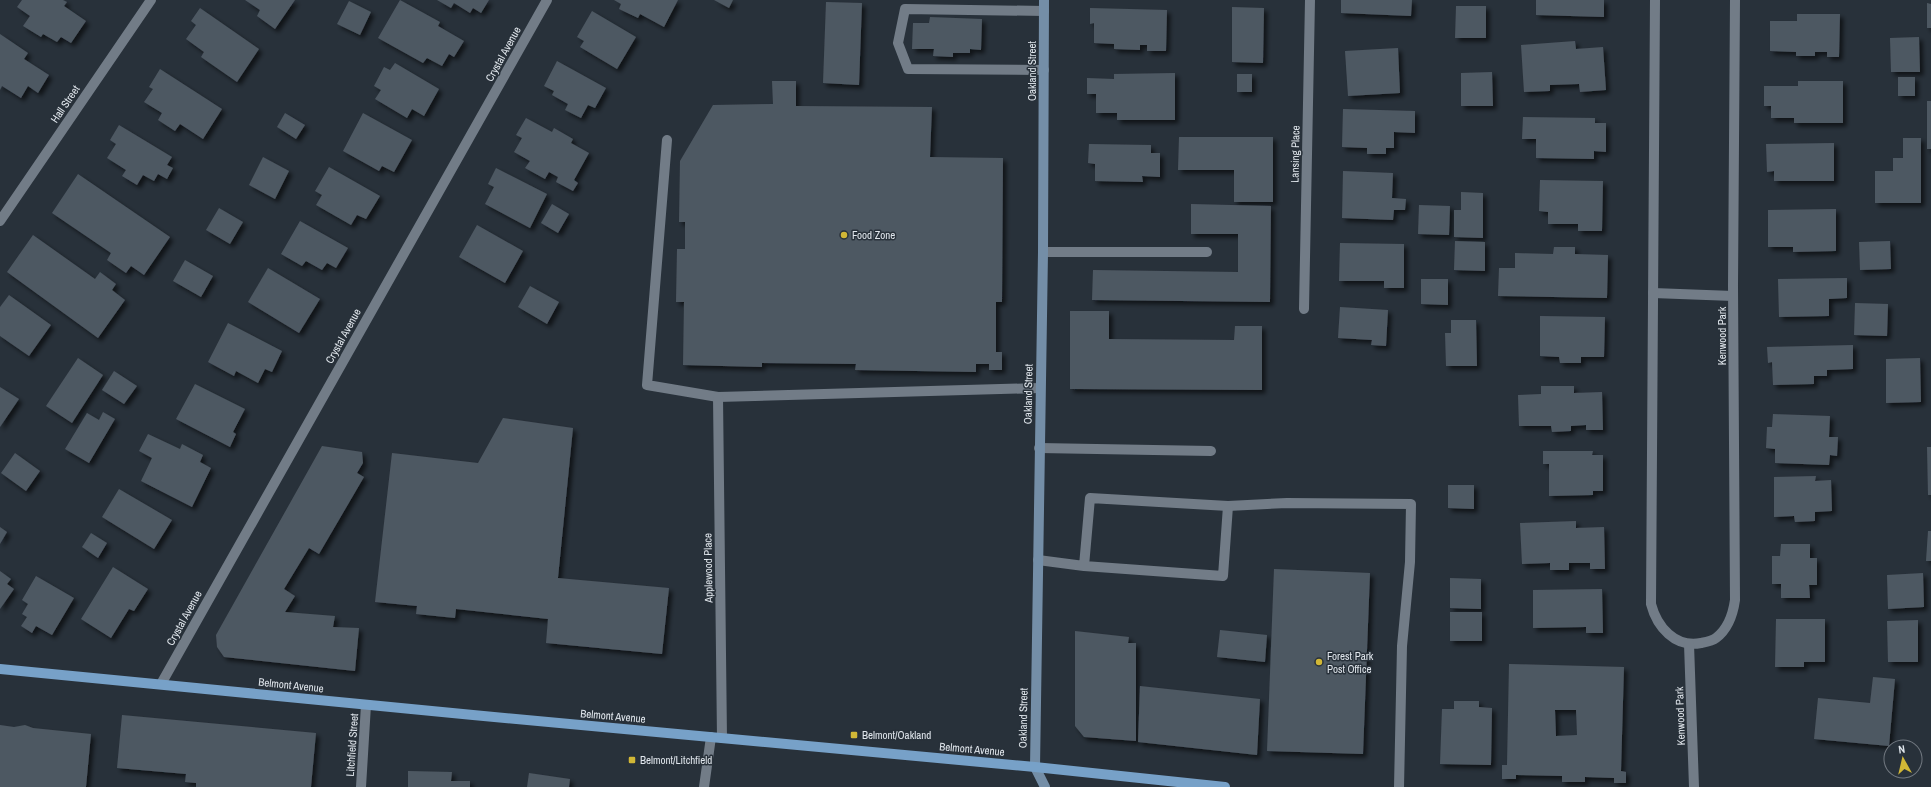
<svg xmlns="http://www.w3.org/2000/svg" width="1931" height="787" viewBox="0 0 1931 787" font-family="'Archivo Narrow',sans-serif">
	<style>
		.building { fill: #4e5862; fill-rule: evenodd; filter: url(#shadow) }
		.lines { fill: none; stroke-linecap: round; stroke-linejoin: round }
		.service { stroke: #727c87; stroke-width: 10 }
		.minor { stroke: #727c87; stroke-width: 10 }
		.secondary { stroke: #748ea7; stroke-width: 10 }
		.primary { stroke: #77a1c8; stroke-width: 10 }
		.poi-dot { fill: #d1b736; stroke: #28313a; stroke-width: 1.5 }
		.labels { text-anchor: middle; dominant-baseline: central; stroke-width: 3; stroke-linejoin: round; paint-order: stroke }
		.street-label { font-size: 11px; fill: #e0e6ec; stroke: #28313a }
		.poi-label { font-size: 11px; fill: #e0e6ec; stroke: #28313a; text-anchor: start }
	</style>
	<defs>
		<filter id="shadow"><feDropShadow dx="3.5" dy="3.5" stdDeviation="2" flood-color="#0009"/></filter>
	</defs>
	<rect width="100%" height="100%" fill="#28313a"/>
	<g class="building">
		<polygon points="22,0 63,0 67,2 64,6 86,21 71,43 61,37 57,42 43,34 41,37 23,26 30,16 17,7"/>
		<polygon points="245,0 295,0 275,29 257,16 260,10"/>
		<polygon points="400,0 440,22 438,26 464,41 454,57 449,54 442,66 427,58 423,63 378,38"/>
		<polygon points="437,0 489,0 481,13 473,8 470,13 454,3 451,8"/>
		<polygon points="614,0 678,0 664,27 640,14 638,18 619,9 621,4"/>
		<polygon points="714,0 733,0 729,8"/>
		<polygon points="1341,0 1412,0 1411,16 1341,13"/>
		<polygon points="1536,0 1604,0 1604,17 1536,15"/>
		<polygon points="349,1 371,12 360,35 337,24"/>
		<polygon points="826,2 862,3 859,85 823,83"/>
		<polygon points="1927,3 1931,4 1931,28 1927,28"/>
		<polygon points="1456,6 1486,6 1486,38 1455,38"/>
		<polygon points="1232,7 1264,8 1263,63 1232,62"/>
		<polygon points="200,8 259,49 237,82 201,57 204,52 186,39 196,25 191,21"/>
		<polygon points="1090,8 1167,10 1166,51 1147,51 1147,45 1140,45 1140,50 1114,49 1114,44 1094,43 1094,23 1090,24"/>
		<polygon points="592,11 636,37 617,69 580,47 584,41 577,37"/>
		<polygon points="1797,14 1840,14 1839,57 1827,57 1827,52 1815,52 1815,56 1796,56 1796,52 1770,51 1770,21 1797,21"/>
		<polygon points="930,17 982,19 981,50 970,49 970,53 953,53 953,57 933,56 934,49 912,49 913,23 929,23"/>
		<polygon points="0,34 28,53 24,59 49,75 38,93 28,86 21,98 2,86 0,90"/>
		<polygon points="1919,37 1920,72 1891,72 1890,38"/>
		<polygon points="1575,41 1576,49 1603,47 1606,90 1580,92 1579,84 1550,85 1550,91 1524,92 1521,45"/>
		<polygon points="1398,48 1400,93 1348,96 1345,51"/>
		<polygon points="557,61 606,88 595,108 588,105 581,118 565,110 568,104 552,95 554,91 544,86"/>
		<polygon points="395,63 439,89 424,116 412,109 407,118 375,99 381,90 374,86 384,67 390,70"/>
		<polygon points="160,69 222,109 203,139 180,124 175,131 158,120 162,113 144,102 153,89 149,87"/>
		<polygon points="1492,72 1493,106 1461,106 1461,73"/>
		<polygon points="1175,73 1175,120 1117,120 1117,113 1096,113 1096,94 1087,94 1087,78 1114,79 1114,74"/>
		<rect x="1237" y="74" width="15" height="18"/>
		<rect x="1898" y="77" width="17" height="19"/>
		<polygon points="772,81 796,81 796,106 932,107 930,157 1003,158 1002,302 996,302 996,352 1002,352 1002,370 989,370 989,364 976,364 976,372 855,370 856,364 762,363 762,367 683,365 684,302 676,302 677,249 685,249 685,222 679,222 680,161 713,105 773,104"/>
		<polygon points="1798,81 1843,81 1843,123 1794,123 1794,118 1771,118 1771,106 1764,106 1764,86 1798,86"/>
		<rect x="1927" y="101" width="4" height="48"/>
		<polygon points="1343,109 1415,111 1415,133 1394,132 1394,148 1386,148 1386,154 1367,154 1367,148 1342,147"/>
		<polygon points="285,113 305,125 296,139 277,127"/>
		<polygon points="363,113 412,140 394,172 382,166 379,171 343,151"/>
		<polygon points="1523,117 1595,118 1595,123 1606,123 1606,152 1594,151 1594,159 1536,158 1536,139 1522,139"/>
		<polygon points="526,118 552,132 554,128 573,139 571,143 589,153 574,180 578,183 573,191 556,182 558,177 549,172 545,179 525,168 530,161 514,152 522,138 516,135"/>
		<polygon points="119,125 172,157 167,165 173,168 167,179 158,174 154,181 143,175 137,185 122,176 126,170 107,158 116,144 110,140"/>
		<polygon points="1179,137 1273,137 1273,202 1234,202 1234,170 1178,170"/>
		<polygon points="1903,138 1921,138 1921,203 1875,203 1875,171 1893,171 1893,158 1903,158"/>
		<polygon points="1834,143 1834,181 1774,181 1774,171 1767,172 1766,144"/>
		<polygon points="1089,144 1151,145 1151,153 1160,153 1160,177 1142,176 1143,182 1095,181 1095,164 1088,163"/>
		<polygon points="263,157 289,171 275,199 249,185"/>
		<polygon points="329,167 380,196 366,219 357,215 351,225 316,205 322,195 315,191"/>
		<polygon points="496,168 547,194 530,228 485,204 494,187 488,184"/>
		<polygon points="1343,171 1393,173 1392,198 1406,199 1405,210 1394,210 1393,220 1342,218"/>
		<polygon points="78,174 170,237 144,275 131,266 126,273 107,260 111,253 52,213"/>
		<polygon points="1540,180 1603,181 1602,231 1578,231 1578,224 1548,224 1548,212 1539,211"/>
		<polygon points="1461,192 1483,193 1483,238 1454,237 1454,210 1461,210"/>
		<polygon points="552,204 569,214 558,233 541,223"/>
		<polygon points="1191,204 1271,206 1270,302 1092,300 1093,270 1238,272 1238,234 1191,234"/>
		<polygon points="1419,205 1450,206 1449,235 1418,234"/>
		<polygon points="219,208 243,222 230,244 206,230"/>
		<polygon points="1836,209 1836,251 1793,252 1793,247 1768,247 1768,210"/>
		<polygon points="300,221 348,248 336,268 327,263 322,270 306,261 302,266 281,254"/>
		<polygon points="477,225 523,251 505,283 459,257"/>
		<polygon points="33,235 95,279 100,272 116,284 112,290 125,300 98,338 7,272"/>
		<polygon points="1455,241 1485,242 1485,271 1454,270"/>
		<polygon points="1890,241 1891,269 1860,270 1859,242"/>
		<polygon points="1340,243 1404,244 1404,288 1384,288 1384,281 1339,281"/>
		<polygon points="1554,247 1575,247 1575,254 1608,255 1607,298 1498,296 1499,268 1515,268 1515,253 1553,254"/>
		<polygon points="185,260 213,276 201,297 173,281"/>
		<polygon points="268,268 320,299 299,333 248,302"/>
		<polygon points="1847,278 1847,298 1829,299 1829,316 1779,317 1778,279"/>
		<polygon points="1421,279 1448,279 1448,305 1421,304"/>
		<polygon points="530,286 559,302 547,324 518,307"/>
		<polygon points="9,295 51,325 29,356 0,336 0,307"/>
		<polygon points="1855,303 1888,304 1887,336 1854,335"/>
		<polygon points="1340,307 1388,310 1386,346 1371,345 1372,340 1338,338"/>
		<polygon points="1070,311 1109,311 1109,339 1234,340 1235,326 1262,326 1262,390 1070,389"/>
		<polygon points="1540,316 1605,317 1604,357 1581,357 1581,363 1560,363 1559,357 1540,356"/>
		<polygon points="1451,320 1476,320 1477,366 1446,366 1445,333 1451,333"/>
		<polygon points="228,323 282,351 272,372 265,369 258,383 236,371 234,376 208,362"/>
		<polygon points="1853,345 1853,369 1827,370 1827,376 1814,376 1814,384 1773,385 1772,362 1768,363 1767,347"/>
		<polygon points="78,358 103,375 72,423 46,406"/>
		<polygon points="1920,358 1921,402 1886,403 1886,359"/>
		<polygon points="114,371 137,386 124,404 102,390"/>
		<polygon points="195,384 245,409 233,432 236,434 230,447 176,419"/>
		<polygon points="1541,386 1574,386 1574,393 1602,392 1603,430 1586,430 1586,425 1571,426 1571,431 1552,432 1551,426 1519,426 1518,395 1541,394"/>
		<polygon points="0,387 19,399 0,427"/>
		<polygon points="103,412 115,419 89,463 65,449 87,413 99,420"/>
		<polygon points="1773,414 1830,416 1829,437 1838,437 1837,456 1830,455 1829,465 1775,463 1775,449 1766,448 1767,427 1772,427"/>
		<polygon points="503,418 573,428 558,578 669,588 662,654 546,643 548,619 456,609 455,618 416,614 417,606 375,602 392,453 478,463"/>
		<polygon points="148,434 180,449 182,444 203,455 200,462 211,468 192,507 141,481 152,458 139,451"/>
		<polygon points="322,446 362,452 363,463 357,473 364,477 319,554 309,548 284,589 295,596 285,612 335,616 333,627 359,628 355,671 224,657 217,647 216,635"/>
		<polygon points="1927,447 1931,447 1931,495 1928,495"/>
		<polygon points="1543,451 1593,451 1592,455 1603,455 1603,491 1593,491 1593,495 1549,496 1549,464 1543,464"/>
		<polygon points="15,453 40,471 26,491 1,473"/>
		<polygon points="1816,476 1815,481 1831,480 1832,511 1815,512 1815,521 1795,522 1794,516 1774,517 1774,477"/>
		<polygon points="1448,485 1474,485 1474,509 1448,508"/>
		<polygon points="119,489 172,520 154,549 102,517"/>
		<polygon points="1576,521 1576,528 1604,527 1605,569 1590,569 1590,563 1569,563 1569,570 1550,570 1550,563 1522,564 1520,523"/>
		<polygon points="0,527 7,532 0,544"/>
		<polygon points="1928,531 1931,531 1931,561 1926,561"/>
		<polygon points="91,533 107,543 98,558 82,547"/>
		<polygon points="1781,544 1810,544 1810,558 1817,558 1817,585 1809,585 1810,598 1781,598 1781,584 1772,584 1772,556 1780,556"/>
		<polygon points="113,567 148,589 134,611 129,609 111,638 81,619"/>
		<polygon points="1274,569 1370,573 1363,754 1267,751"/>
		<polygon points="0,571 11,579 7,584 14,589 0,609"/>
		<polygon points="1923,573 1924,607 1888,609 1887,575"/>
		<polygon points="36,576 74,598 52,635 36,626 32,633 21,626 27,617 22,614 28,604 22,600"/>
		<polygon points="1450,578 1481,579 1481,609 1450,608"/>
		<polygon points="1602,589 1603,633 1586,633 1586,627 1533,628 1533,590"/>
		<rect x="1450" y="612" width="32" height="29"/>
		<polygon points="1776,619 1825,619 1825,662 1804,662 1804,667 1775,667"/>
		<polygon points="1918,620 1918,662 1888,662 1887,621"/>
		<polygon points="1220,630 1267,635 1265,662 1217,657"/>
		<polygon points="1075,631 1129,637 1128,643 1136,643 1136,741 1084,737 1075,726"/>
		<path d="M1509,664L1624,667L1621,771L1626,772V783H1614V778L1585,777V782H1562V776L1516,775V779H1502V765H1507ZM1555,710H1576L1577,735L1556,736Z"/>
		<polygon points="1873,677 1895,679 1889,746 1814,739 1818,698 1870,703"/>
		<polygon points="1140,686 1260,699 1257,755 1138,742"/>
		<polygon points="1454,701 1479,701 1479,707 1492,708 1491,765 1440,764 1442,709 1454,709"/>
		<polygon points="122,715 316,733 311,787 196,787 196,783 185,782 186,774 117,768"/>
		<polygon points="0,725 14,727 25,725 33,728 91,734 86,787 0,787"/>
		<polygon points="408,771 452,772 451,781 470,781 470,787 408,787"/>
		<polygon points="529,773 570,779 569,787 527,787"/>
	</g>
	<g class="lines">
		<g class="service">
			<polyline points="1044,11 905,9 898,43 908,69 1044,70"/>
			<polyline points="667,140 647,385 718,397 1040,388"/>
			<polyline points="1043,252 1207,252"/>
			<polyline points="1653,293 1733,296"/>
			<polyline points="1039,448 1211,451"/>
			<polyline points="1228,506 1287,503 1411,504 1410,562 1402,646 1399,787"/>
			<polyline points="1038,560 1084,566 1223,576 1228,506 1090,498 1084,566"/>
			<polyline points="704,787 711,737"/>
		</g>
		<g class="minor">
			<path d="M1655,0L1651,604C1657,627 1675,648 1701,643C1706,642 1712,641 1716,638C1728,629 1733,614 1735,600L1733,286L1735,0"/>
			<polyline points="0,221 151,0"/>
			<polyline points="1304,309 1310,0"/>
			<polyline points="718,397 722,738"/>
			<polyline points="1689,644 1694,787"/>
			<polyline points="161,684 547,0"/>
			<polyline points="361,787 366,705"/>
		</g>
		<polyline class="secondary" points="1044,0 1043,252 1035,767 1045,787"/>
		<polyline class="primary" points="0,669 473,715 1035,767 1225,787"/>
	</g>
	<g class="poi-dot">
		<circle cx="844" cy="235" r="4"/>
		<circle cx="1319" cy="662" r="4"/>
		<rect x="850" y="731" width="8" height="8" rx="2"/>
		<rect x="628" y="756" width="8" height="8" rx="2"/>
	</g>
	<g class="labels">
		<g class="street-label">
			<text transform="translate(503 54) rotate(-61)">Crystal Avenue</text>
			<text transform="translate(1032 71) rotate(-90)">Oakland Street</text>
			<text transform="translate(65 104) rotate(-56)">Hall Street</text>
			<text transform="translate(1295 154) rotate(-89)">Lansing Place</text>
			<text transform="translate(343 336) rotate(-61)">Crystal Avenue</text>
			<text transform="translate(1722 336) rotate(-90)">Kenwood Park</text>
			<text transform="translate(1028 394) rotate(-89)">Oakland Street</text>
			<text transform="translate(708 568) rotate(-91)">Applewood Place</text>
			<text transform="translate(184 618) rotate(-61)">Crystal Avenue</text>
			<text transform="translate(291 685) rotate(6)">Belmont Avenue</text>
			<text transform="translate(613 716) rotate(5)">Belmont Avenue</text>
			<text transform="translate(1680 716) rotate(-92)">Kenwood Park</text>
			<text transform="translate(1023 718) rotate(-89)">Oakland Street</text>
			<text transform="translate(352 745) rotate(-86)">Litchfield Street</text>
			<text transform="translate(972 749) rotate(5)">Belmont Avenue</text>
		</g>
		<g class="poi-label">
			<text x="852" y="235">Food Zone</text>
			<text x="1327" y="656">Forest Park<tspan x="1327" dy="13">Post Office</tspan></text>
			<text x="862" y="735">Belmont/Oakland</text>
			<text x="640" y="760">Belmont/Litchfield</text>
		</g>
	</g>
	<g transform="translate(1903 759) rotate(352)"><circle r="19" fill="#28313a" stroke="#727981"/>
	<path d="M0-3L7 15L0 10L-7 15Z" fill="#d1b736"/>
	<text y="-6" font-size="11" font-weight="bold" text-anchor="middle" fill="#e0e6ec">N</text>
	</g>
</svg>
